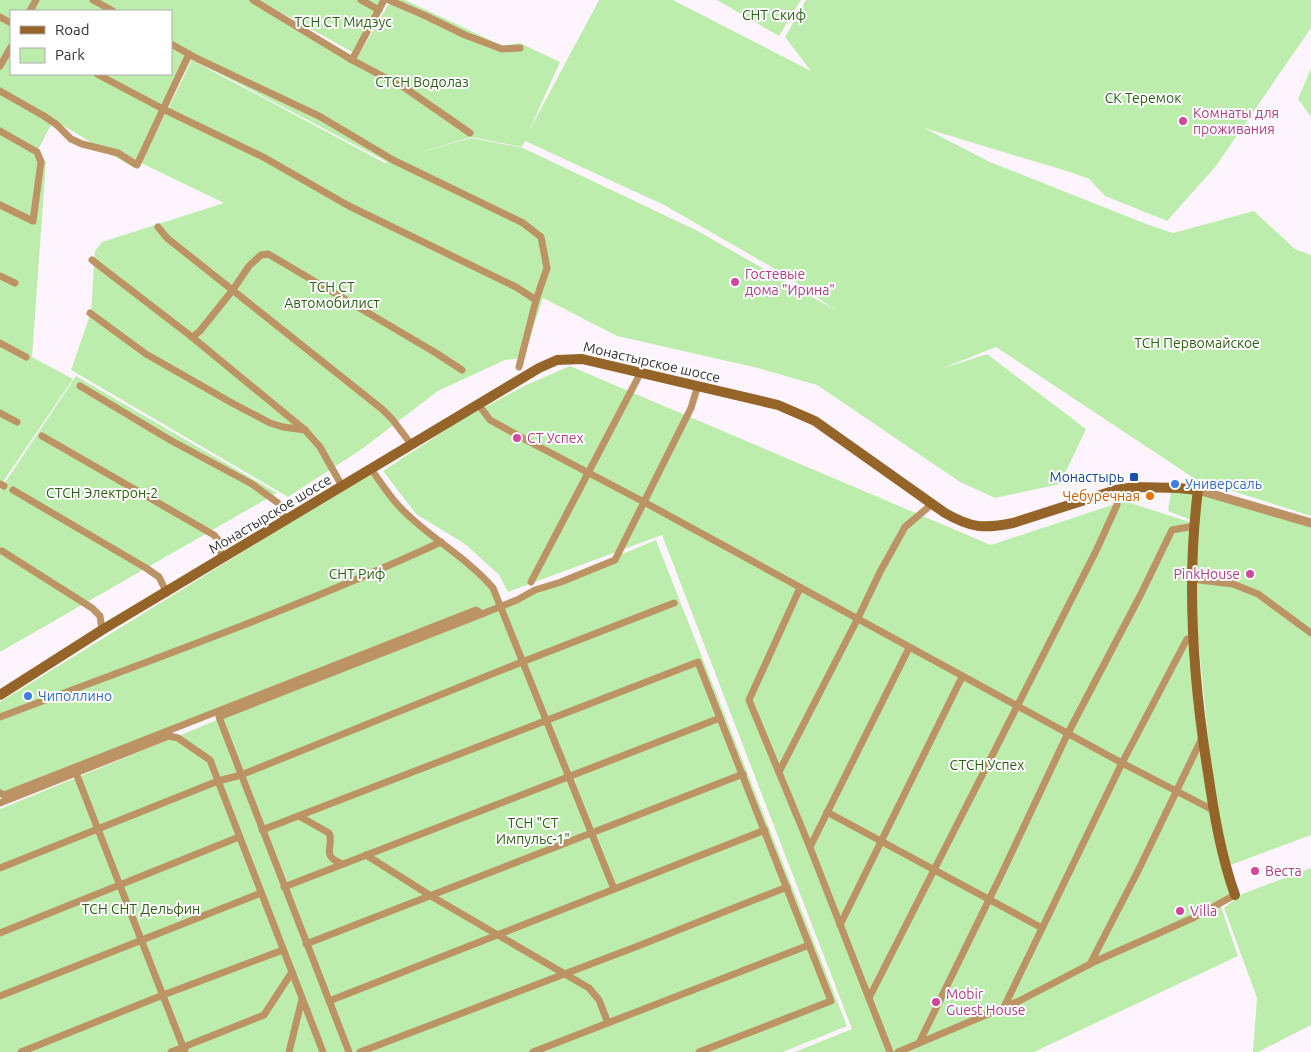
<svg xmlns="http://www.w3.org/2000/svg" width="1311" height="1052" viewBox="0 0 1311 1052" font-family="Ubuntu,sans-serif">
	<style>
		.green { fill: #bdedad; fill-rule: evenodd }
		.lines { fill: none; stroke-linecap: round; stroke-linejoin: round }
		.minor { stroke: #bc9364; stroke-width: 7 }
		.tertiary { stroke: #bc9364; stroke-width: 9 }
		.secondary { stroke: #946428; stroke-width: 10 }
		.hotel-dot { fill: #d1479c; stroke: #fff; stroke-width: 2 }
		.transit-dot { fill: #1a4fb4; stroke: #fff; stroke-width: 2 }
		.shop-dot { fill: #3f7fe0; stroke: #fff; stroke-width: 2 }
		.food-dot { fill: #e8710a; stroke: #fff; stroke-width: 2 }
		.labels { text-anchor: middle; dominant-baseline: central; stroke-width: 4; stroke-linejoin: round; paint-order: stroke }
		.park-label { font-size: 14px; fill: #2b5f14; stroke: #fff }
		.hotel-label { font-size: 14px; fill: #b23c85; stroke: #fff; text-anchor: start }
		.street-label { font-size: 14px; fill: #353034; stroke: #fff }
		.transit-label { font-size: 14px; fill: #164399; stroke: #fff; text-anchor: end }
		.shop-label { font-size: 14px; fill: #366cbe; stroke: #fff; text-anchor: start }
		.food-label { font-size: 14px; fill: #c56008; stroke: #fff; text-anchor: end }
	</style>
	<rect width="100%" height="100%" fill="#fef4fd"/>
	<g class="green">
		<path d="M0,0H255L357,58L391,0H405L503,46L520,43L560,62L529,131L599,0H673L811,71L785,37L806,0H1311V28L1216,166L1167,221L1105,196L1089,179L1073,173L924,128L990,162L1149,225L1173,233L1254,211L1295,249L1311,255V516L1195,479L996,347L941,369L987,354L1086,429L1060,484L995,498L960,482L817,385L758,368L617,336L543,298L523,358L505,360L438,391L362,449L288,497L71,370L91,312L95,251L102,242L224,203L141,163L192,60L385,163L387,162L192,59L134,168L0,88ZM11,11H171V74H11ZM471,137L522,147L525,141L664,205L787,276L835,310L698,231L523,148L471,138L415,154Z"/>
		<polygon points="259,0 381,0 352,52"/>
		<polygon points="717,0 801,0 779,36"/>
		<polygon points="1311,68 1311,117 1298,99"/>
		<polygon points="0,94 52,123 38,150 46,162 32,357 73,379 0,486"/>
		<polygon points="570,366 991,545 1124,501 1196,524 1196,522 1168,511 1171,493 1193,491 1311,524 1311,835 1228,866 1215,810 1194,596 1203,721 1214,815 1232,894 1221,907 1238,956 1034,1052 795,1052 852,1029 662,535 508,592 499,575 465,544 416,514 383,471 461,420 526,385"/>
		<polygon points="76,376 277,493 0,652 0,490"/>
		<polygon points="369,474 429,532 491,585 499,604 0,798 0,702"/>
		<polygon points="656,540 847,1026 783,1052 0,1052 0,809"/>
		<polygon points="1311,868 1311,1025 1258,1052 1253,1052 1257,998 1224,908 1242,894"/>
	</g>
	<g class="lines">
		<g class="minor">
			<polyline points="93,0 113,11"/>
			<polyline points="253,0 352,60 405,88 470,133"/>
			<polyline points="361,0 379,10"/>
			<polyline points="389,0 426,16 465,35 502,49 520,48"/>
			<polyline points="30,11 36,0"/>
			<polyline points="0,17 11,23"/>
			<polyline points="171,44 196,58 319,116 393,160 523,223 541,237 547,268 536,300 519,367"/>
			<polyline points="352,60 384,0"/>
			<polyline points="0,66 11,47"/>
			<polyline points="97,74 163,109 265,158 349,206 516,287 536,300"/>
			<polyline points="0,91 44,116 57,125 71,139 82,144 118,153 137,165 189,54"/>
			<polyline points="0,131 37,152 41,162 33,221 0,205"/>
			<polyline points="158,227 167,238 382,409 392,419 411,444"/>
			<polyline points="92,260 192,337"/>
			<polyline points="0,276 15,283"/>
			<polyline points="90,313 146,354 232,403 270,423 283,427 305,430"/>
			<polyline points="0,343 26,357"/>
			<polyline points="80,386 170,440 252,484 278,503 285,521"/>
			<polyline points="478,404 490,420 530,442 644,502 1122,763 1213,810"/>
			<polyline points="0,413 17,422"/>
			<polyline points="42,436 214,535 219,541 222,559"/>
			<path d="M371,469C383,486 394,503 410,517C437,542 469,560 493,588L614,889"/>
			<polyline points="0,484 4,486"/>
			<polyline points="342,486 320,447 305,430 192,337 199,332 232,291 249,266 261,255 268,254 275,258 436,353 462,370"/>
			<polyline points="13,490 146,568 159,577 167,593"/>
			<polyline points="2,551 92,608 100,616 102,630"/>
			<polyline points="1191,579 1233,584 1258,594 1311,633"/>
			<polyline points="531,582 641,372"/>
			<polyline points="800,588 749,700 809,845 890,1052"/>
			<path d="M0,717C148,661 298,608 441,542"/>
			<polyline points="779,772 858,618 880,572 905,527 932,504"/>
			<polyline points="76,773 185,1052"/>
			<polyline points="0,793 4,795 476,610 482,614"/>
			<polyline points="0,803 169,736 178,738 210,760 323,1052"/>
			<polyline points="827,812 1042,928"/>
			<path d="M299,816L329,833C335,846 319,856 343,864"/>
			<polyline points="262,830 698,662 831,1001 699,1052"/>
			<polyline points="810,847 909,648"/>
			<polyline points="366,855 431,896 589,988 599,1000 608,1023"/>
			<polyline points="0,868 218,781 241,775 522,662 674,603"/>
			<polyline points="284,887 720,718"/>
			<polyline points="840,925 962,677"/>
			<polyline points="0,933 239,837"/>
			<polyline points="306,944 743,774"/>
			<polyline points="1090,964 1138,871 1202,738"/>
			<polyline points="0,996 261,893"/>
			<polyline points="869,998 1096,551 1117,505 1116,490"/>
			<polyline points="329,1001 765,830"/>
			<polyline points="1004,1007 1122,763 1187,639 1194,637"/>
			<polyline points="919,1043 1003,871 1068,733 1141,594 1172,530 1194,526"/>
			<polyline points="21,1052 163,995 283,950"/>
			<polyline points="171,1052 264,1015 292,972"/>
			<polyline points="289,1052 302,999"/>
			<polyline points="349,1052 219,717 482,614 517,600 535,590 561,582 615,560 691,408 698,385"/>
			<polyline points="360,1052 638,946 787,887"/>
			<polyline points="533,1052 809,945"/>
			<polyline points="898,1052 1019,1001 1096,961 1193,918 1235,895"/>
		</g>
		<polyline class="tertiary" points="1198,490 1311,523"/>
		<path class="secondary" d="M0,695L102,630L539,368L557,360L582,359L778,405L815,421L945,513C971,528 984,529 1013,523L1116,490L1135,487L1178,488L1198,490C1186,584 1193,680 1208,773C1214,814 1221,856 1235,895"/>
	</g>
	<g class="hotel-dot">
		<circle cx="1183" cy="121" r="5"/>
		<circle cx="735" cy="282" r="5"/>
		<circle cx="517" cy="438" r="5"/>
		<circle cx="1250" cy="574" r="5"/>
		<circle cx="1255" cy="871" r="5"/>
		<circle cx="1180" cy="911" r="5"/>
		<circle cx="936" cy="1002" r="5"/>
	</g>
	<rect class="transit-dot" x="1129" y="472" width="10" height="10" rx="2.5"/>
	<g class="shop-dot">
		<circle cx="1175" cy="484" r="5"/>
		<circle cx="28" cy="696" r="5"/>
	</g>
	<circle class="food-dot" cx="1150" cy="496" r="5"/>
	<g class="labels">
		<g class="park-label">
			<text x="774" y="15">СНТ Скиф</text>
			<text x="343" y="22">ТСН СТ Мидэус</text>
			<text x="422" y="82">СТСН Водолаз</text>
			<text x="1143" y="98">СК Теремок</text>
			<text x="332" y="287">ТСН СТ<tspan x="332" dy="16">Автомобилист</tspan></text>
			<text x="1197" y="343">ТСН Первомайское</text>
			<text x="102" y="493">СТСН Электрон-2</text>
			<text x="357" y="574">СНТ Риф</text>
			<text x="987" y="765">СТСН Успех</text>
			<text x="533" y="823">ТСН "СТ<tspan x="533" dy="16">Импульс-1"</tspan></text>
			<text x="141" y="909">ТСН СНТ Дельфин</text>
		</g>
		<g class="hotel-label">
			<text x="1193" y="113">Комнаты для<tspan x="1193" dy="16">проживания</tspan></text>
			<text x="745" y="274">Гостевые<tspan x="745" dy="16">дома "Ирина"</tspan></text>
			<text x="527" y="438">СТ Успех</text>
			<text x="1240" y="574" text-anchor="end">PinkHouse</text>
			<text x="1265" y="871">Веста</text>
			<text x="1190" y="911">Villa</text>
			<text x="946" y="994">Mobir<tspan x="946" dy="16">Guest House</tspan></text>
		</g>
		<g class="street-label">
			<text transform="translate(652 362) rotate(13)">Монастырское шоссе</text>
			<text transform="translate(270 514) rotate(-31)">Монастырское шоссе</text>
		</g>
		<g class="transit-label">
			<text x="1124" y="477">Монастырь</text>
		</g>
		<g class="shop-label">
			<text x="1185" y="484">Универсаль</text>
			<text x="38" y="696">Чиполлино</text>
		</g>
		<g class="food-label">
			<text x="1140" y="496">Чебуречная</text>
		</g>
	</g>
	<rect x="10" y="10" width="162" height="65" fill="#ffffff" stroke="#aeacae"/>
	<rect x="20" y="26" width="25" height="8" fill="#946428" stroke="#aeacae"/>
	<text x="55" y="35" font-size="15" fill="#353034">Road</text>
	<rect x="20" y="48" width="25" height="15" fill="#bdedad" stroke="#aeacae"/>
	<text x="55" y="60" font-size="15" fill="#353034">Park</text>
</svg>
